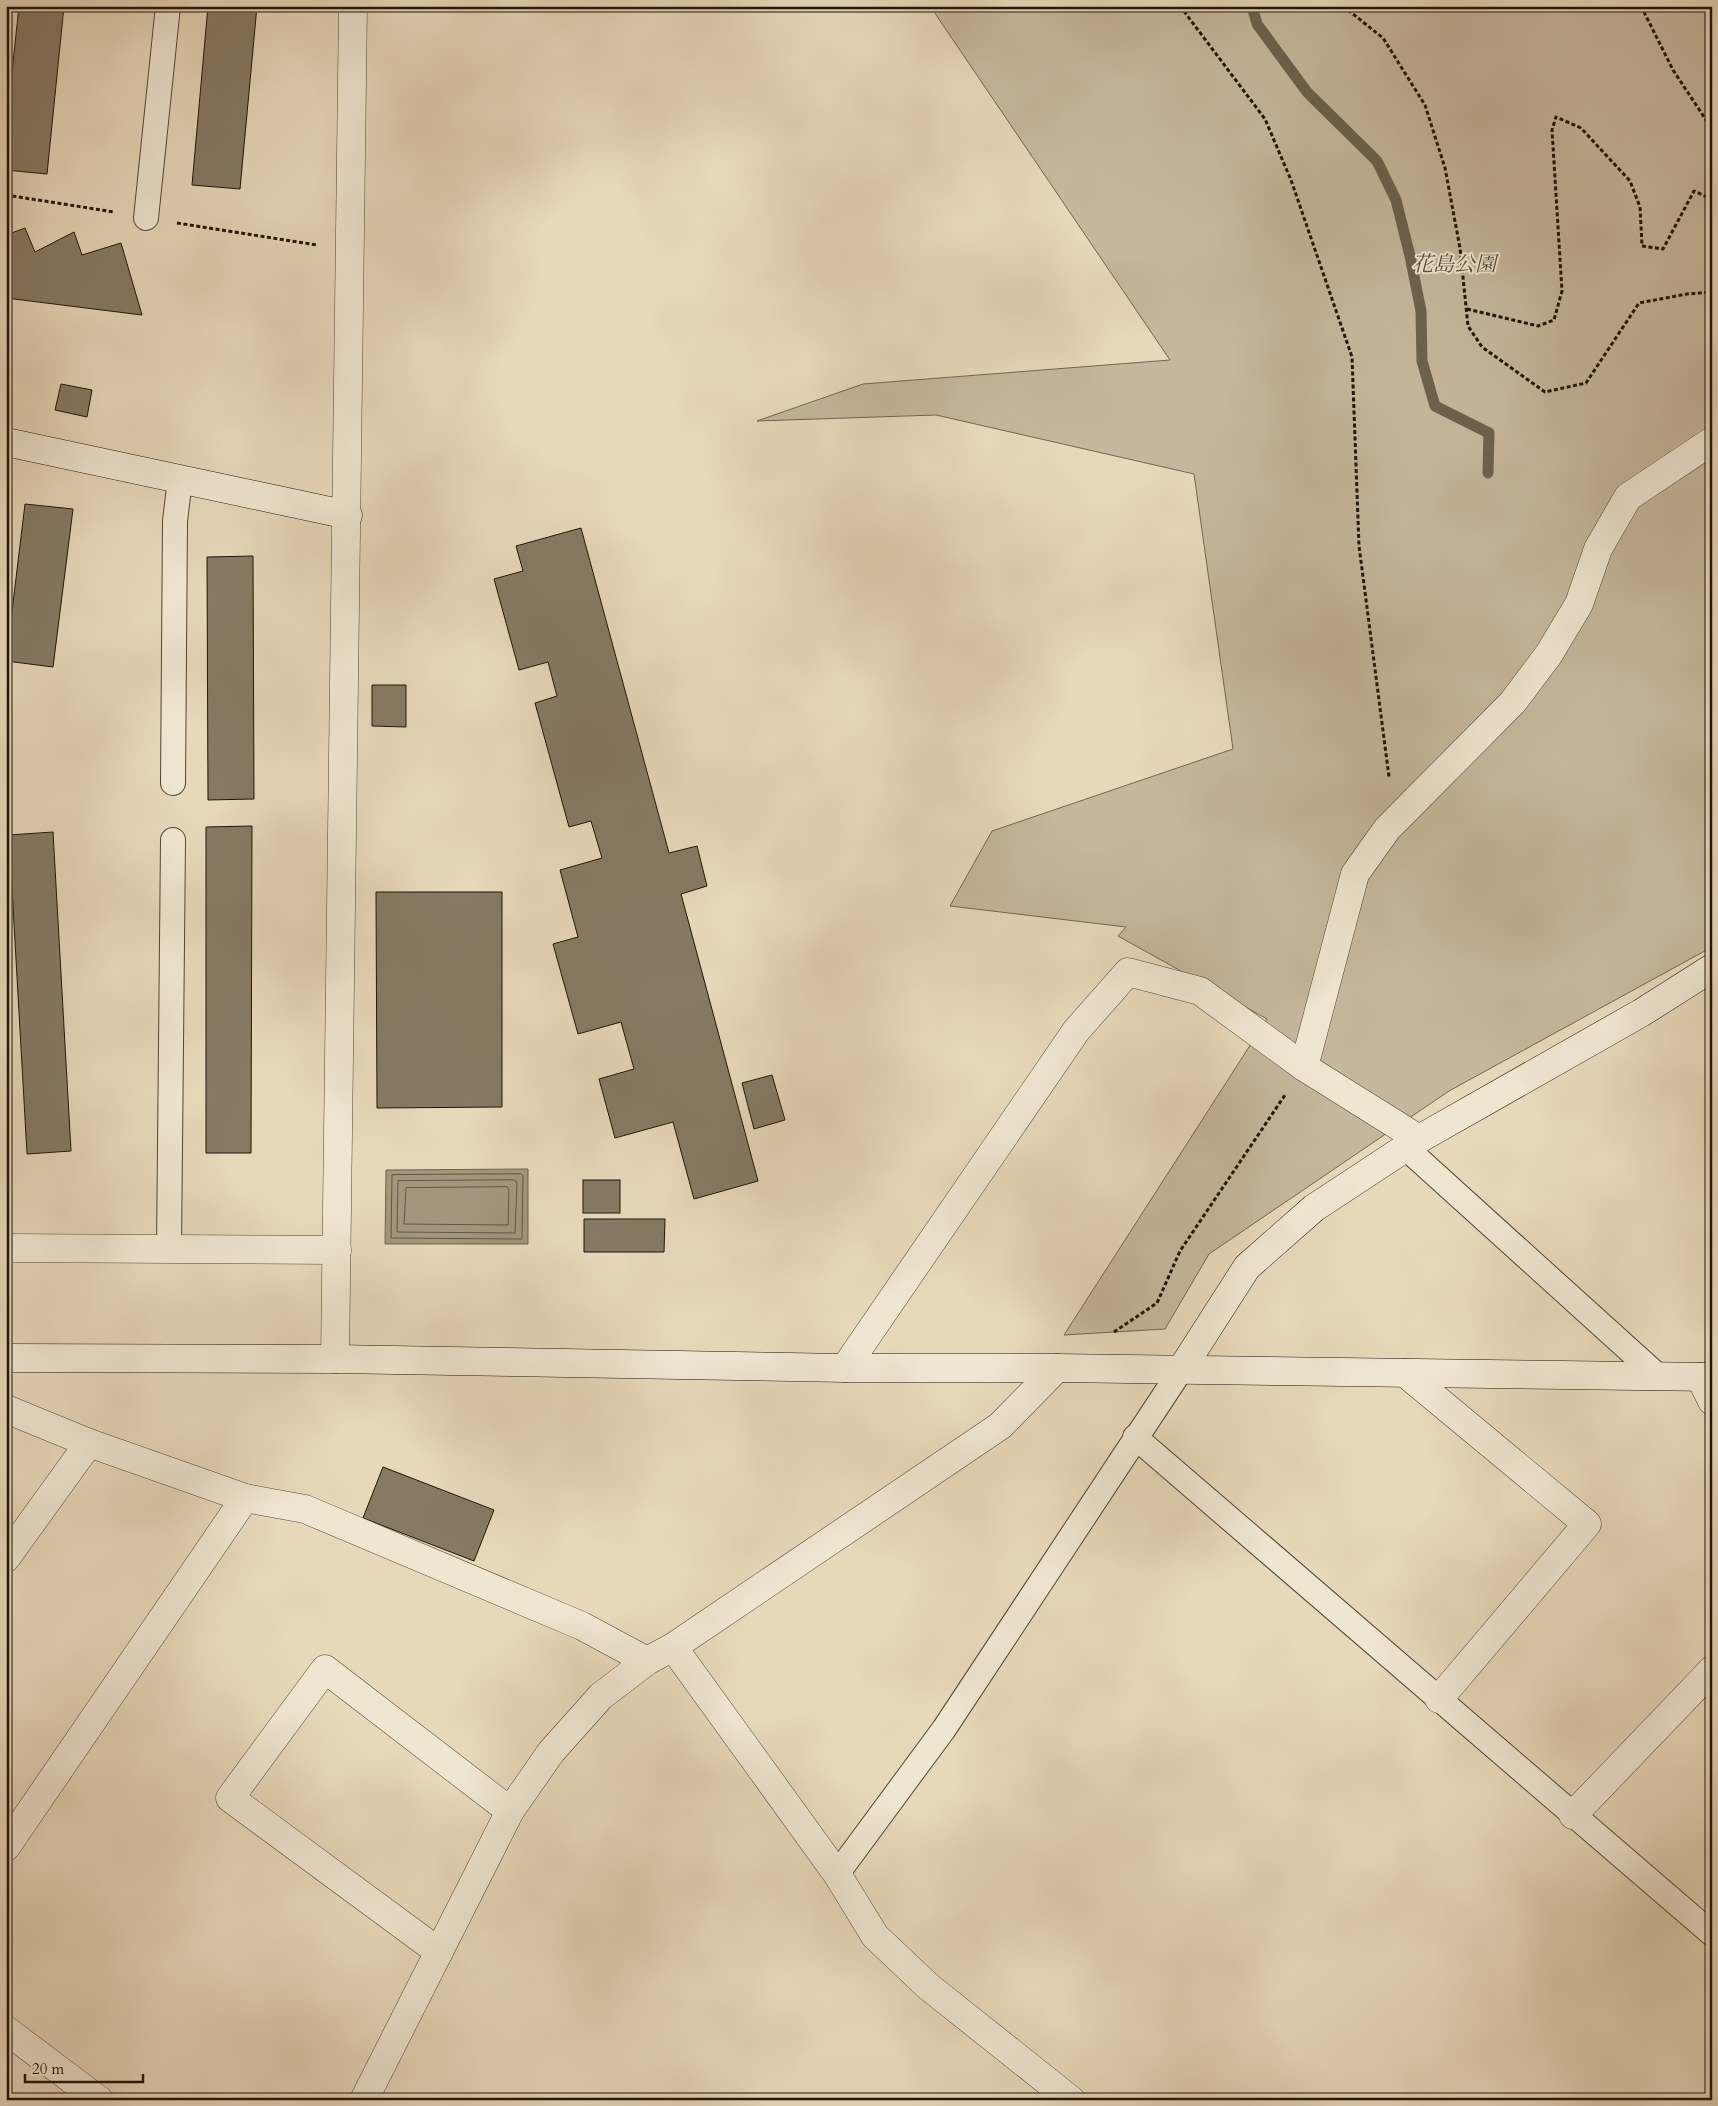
<svg xmlns="http://www.w3.org/2000/svg" width="1718" height="2106" viewBox="0 0 1718 2106" font-family="Cardo,'Noto Serif JP',serif">
	<style>
		.green { fill: #c5b79c; stroke: #716652 }
		.water { fill: #a2967e; stroke: #6d624f }
		.lines { fill: none; stroke-linecap: round; stroke-linejoin: round }
		.shore { stroke: #605644; stroke-width: 1 }
		.stream { stroke: #6d624f; stroke-width: 11 }
		.building { fill: #867a65; stroke: #1d1509 }
		.lane-casing { stroke: #504635; stroke-width: 26 }
		.street-casing { stroke: #504635; stroke-width: 29 }
		.secondary-casing { stroke: #1d1509; stroke-width: 29 }
		.path { stroke: #1d1509; stroke-width: 3; stroke-dasharray: 4 2.5; stroke-linecap: butt }
		.lane { stroke: #efe6d2; stroke-width: 24 }
		.street { stroke: #efe6d2; stroke-width: 28 }
		.secondary { stroke: #efe6d2; stroke-width: 28 }
		.labels { text-anchor: middle; dominant-baseline: central; stroke-width: 4; stroke-linejoin: round; paint-order: stroke }
		.park-label { font-size: 21px; font-style: italic; fill: #584e3c; stroke: #efe6d2 }
	</style>
	<rect width="100%" height="100%" fill="#e7d8ba"/>
	<filter id="stains"><feTurbulence type="fractalNoise" baseFrequency=".004" numOctaves="4"/><feColorMatrix values="0 0 0 0 .2 0 0 0 0 .09 0 0 0 0 .02 0 0 0 .5 -.17"/></filter>
	<radialGradient id="worn" r=".72"><stop offset=".6" stop-color="#630" stop-opacity="0"/><stop offset="1" stop-color="#630" stop-opacity=".3"/></radialGradient>
	<polygon class="green" points="930,6 1712,6 1712,947 1449,1091 1209,1254 1165,1329 1064,1335 1267,1019 1118,936 1126,927 950,906 992,831 1233,749 1194,474 936,415 757,421 863,384 1170,360"/>
	<polygon class="water" points="528,1169 528,1244 385,1244 386,1170"/>
	<g class="lines">
		<g class="shore">
			<polygon points="521,1174 523,1176 522,1239 391,1238 392,1175"/>
			<polygon points="514,1180 517,1182 515,1233 397,1232 398,1181"/>
			<polygon points="507,1187 509,1190 508,1225 404,1224 406,1188"/>
		</g>
		<polyline class="stream" points="1252,6 1257,24 1307,92 1377,161 1396,200 1410,256 1421,311 1422,361 1435,406 1489,433 1488,473"/>
	</g>
	<g class="building">
		<polygon points="19,6 64,6 47,174 6,170 6,129"/>
		<polygon points="208,6 257,6 240,189 192,185"/>
		<polygon points="25,228 35,252 74,232 82,255 121,243 142,315 6,298 6,235"/>
		<polygon points="61,384 92,390 87,417 55,410"/>
		<polygon points="25,504 73,509 53,667 6,661"/>
		<polygon points="581,528 669,853 697,846 707,886 681,894 758,1181 694,1199 673,1122 615,1138 599,1079 634,1069 621,1022 578,1034 553,944 578,937 560,870 602,858 591,821 569,827 535,703 557,696 548,662 519,670 494,579 523,571 516,546"/>
		<polygon points="253,556 254,799 208,800 207,557"/>
		<polygon points="372,685 406,685 406,727 372,726"/>
		<polygon points="252,826 251,1153 206,1153 206,827"/>
		<polygon points="53,832 71,1151 27,1154 9,835"/>
		<polygon points="376,892 502,892 502,1107 377,1108"/>
		<polygon points="772,1075 785,1120 754,1129 742,1083"/>
		<rect x="583" y="1180" width="37" height="33"/>
		<polygon points="584,1219 665,1219 664,1252 584,1252"/>
		<polygon points="383,1467 494,1510 474,1561 363,1518"/>
	</g>
	<g class="lines">
		<g class="lane-casing">
			<g id="lane">
				<polyline points="146,218 168,6"/>
				<polyline points="173,783 175,521 180,479"/>
				<polyline points="1406,1148 1658,1376"/>
				<polyline points="169,1249 173,840"/>
				<polyline points="1135,1437 1712,1934"/>
				<polyline points="837,1874 944,1729 1181,1370"/>
			</g>
		</g>
		<g class="street-casing">
			<g id="street">
				<polyline points="1304,1067 1355,874 1387,829 1513,702 1549,654 1579,604 1598,549 1628,497 1712,441"/>
				<polyline points="6,1248 337,1250"/>
				<polyline points="335,1359 353,6"/>
				<polyline points="845,1368 1076,1031 1128,972 1200,991 1304,1067 1419,1139"/>
				<polyline points="1405,1373 1587,1524 1439,1699"/>
				<polyline points="1700,1377 1712,1401"/>
				<polyline points="6,1409 89,1443 245,1498 305,1509 582,1626 647,1661"/>
				<polyline points="6,1558 89,1443"/>
				<polyline points="673,1647 837,1874 875,1936 929,1987 1071,2100"/>
				<polyline points="1573,1815 1712,1670"/>
				<polyline points="6,1847 245,1498"/>
				<polyline points="439,1952 230,1798 325,1669 510,1811"/>
				<polyline points="6,2030 99,2100"/>
				<polyline points="364,2100 510,1811 551,1752 601,1696 647,1661 673,1647 1000,1426 1057,1368"/>
			</g>
		</g>
		<g class="secondary-casing">
			<g id="secondary">
				<polyline points="6,442 348,515"/>
				<polyline points="6,1358 335,1359 845,1368 1057,1368 1712,1377"/>
				<polyline points="1181,1370 1247,1267 1314,1208 1419,1139 1641,1013 1712,968"/>
			</g>
		</g>
		<g class="path">
			<polyline points="1180,6 1265,119 1291,180 1352,357 1359,546 1389,777"/>
			<polyline points="1343,6 1383,38 1425,105 1445,168 1460,248 1468,326 1482,347 1545,392 1586,383 1639,303 1687,294 1712,292"/>
			<polyline points="1641,6 1673,70 1712,129"/>
			<polyline points="6,195 114,212"/>
			<polyline points="177,223 317,245"/>
			<polyline points="1467,309 1538,326 1554,320 1562,291 1552,130 1556,117 1581,128 1630,181 1640,207 1642,246 1663,249 1694,191 1712,199"/>
			<polyline points="1114,1332 1157,1303 1180,1251 1285,1095"/>
		</g>
		<use href="#lane" class="lane"/>
		<use href="#street" class="street"/>
		<use href="#secondary" class="secondary"/>
	</g>
	<g class="labels">
		<g class="park-label">
			<text x="1454" y="264">花島公園</text>
		</g>
	</g>
	<rect width="1718" height="2106" fill="none" stroke="#e7d8ba" stroke-width="25"/>
	<rect x="8" y="8" width="1703" height="2091" fill="none" stroke="#1d1509" stroke-width="2.5"/>
	<rect x="12" y="12" width="1693" height="2081" fill="none" stroke="#1d1509"/>
	<path d="M25 2074v8h118v-8" fill="none" stroke="#1d1509" stroke-width="2.5"/>
	<text x="32" y="2074" font-size="15" fill="#1d1509" stroke="#efe6d2" stroke-width="4" paint-order="stroke">20 m</text>
	<rect width="100%" height="100%" filter="url(#stains)"/>
	<rect width="100%" height="100%" fill="url(#worn)"/>
</svg>
